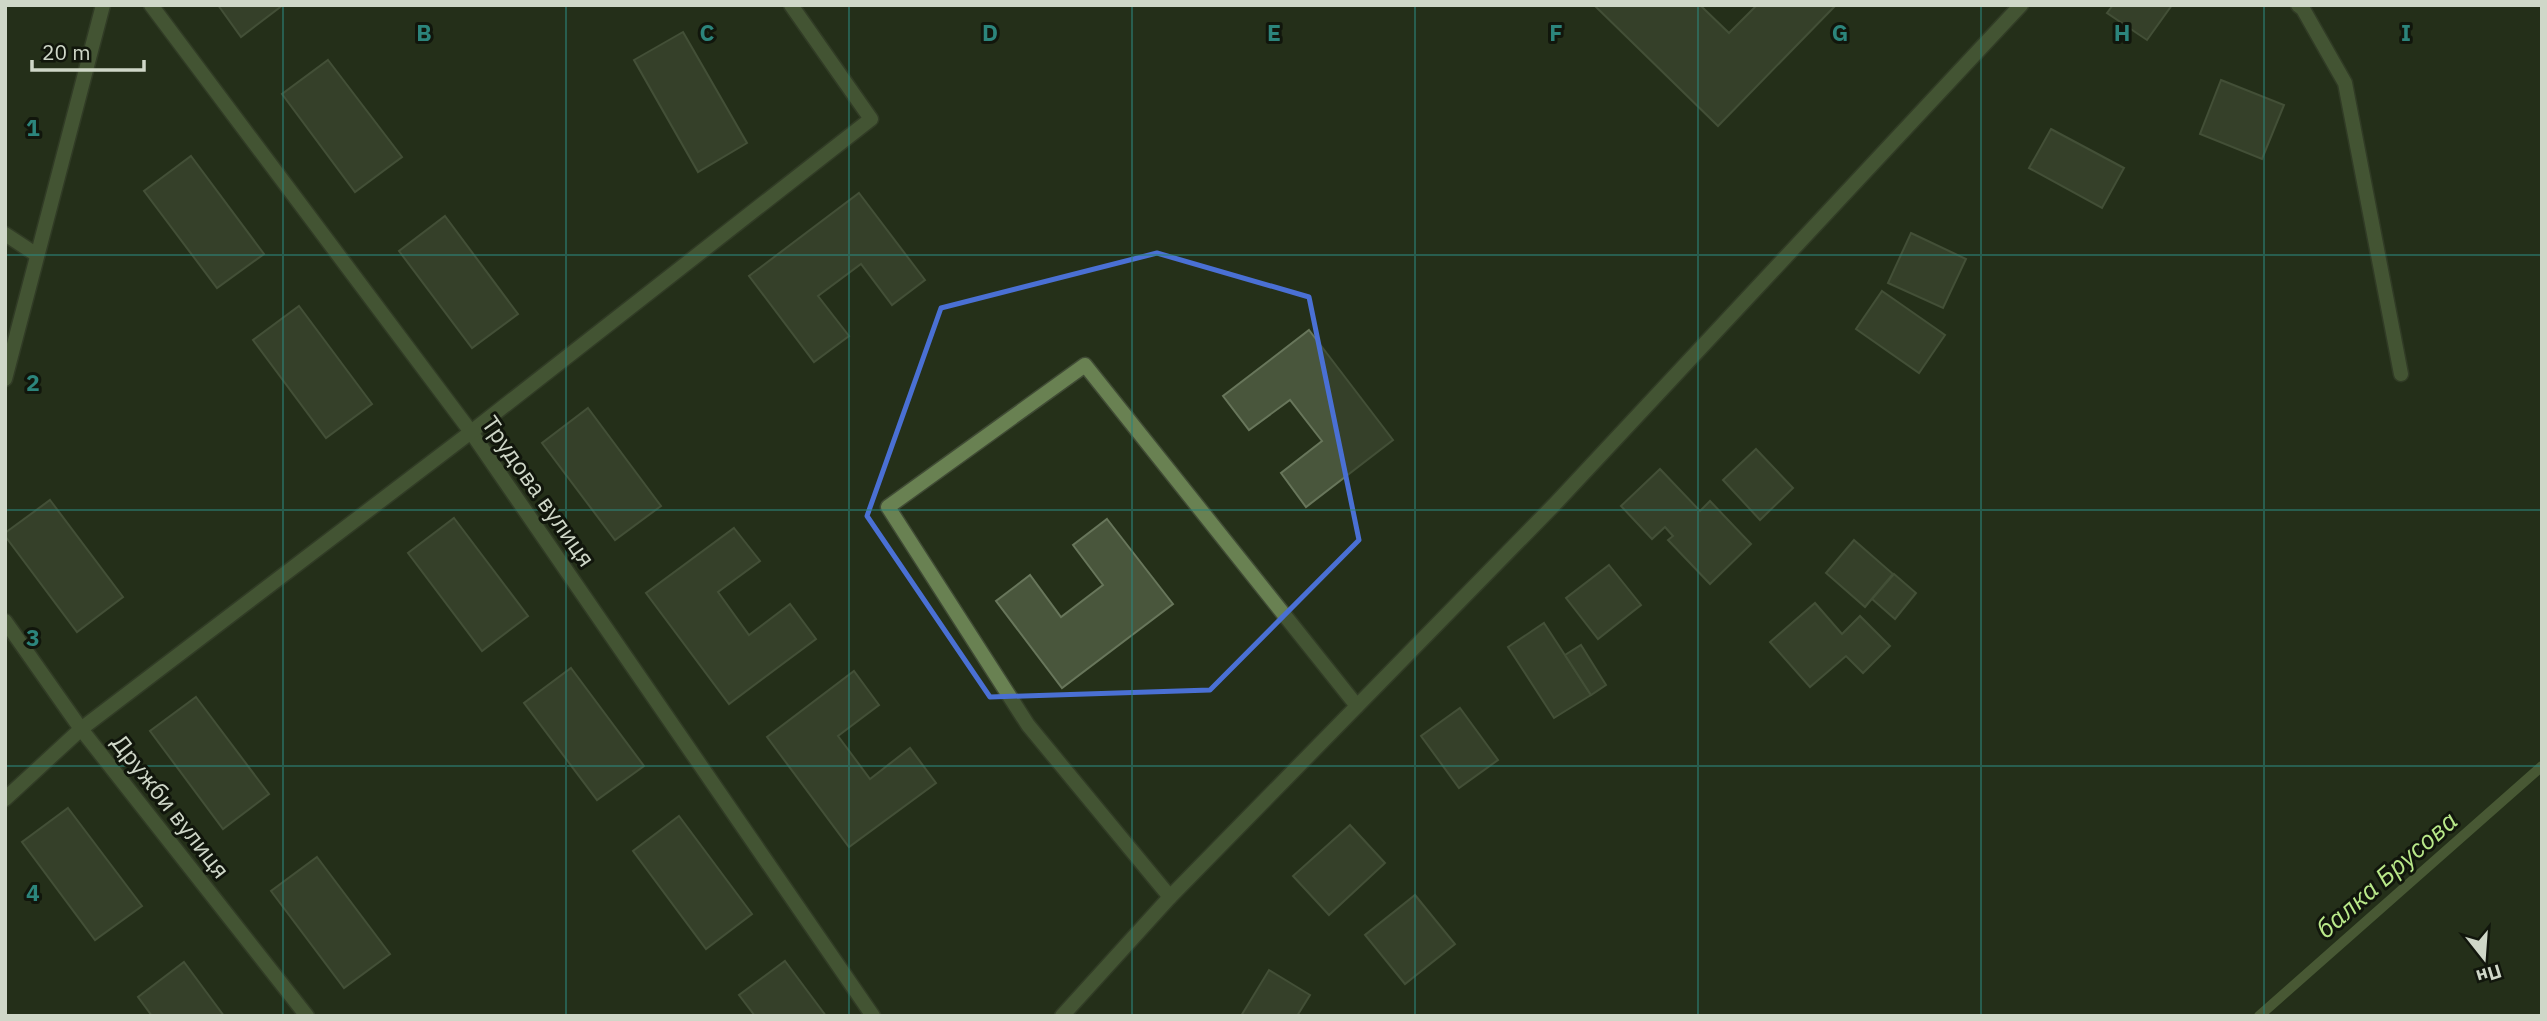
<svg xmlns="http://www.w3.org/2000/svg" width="2547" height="1021" viewBox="0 0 2547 1021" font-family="'IBM Plex Sans',sans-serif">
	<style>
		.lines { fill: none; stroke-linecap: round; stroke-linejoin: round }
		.stream { stroke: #738b56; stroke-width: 10 }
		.building { fill: #49563c; stroke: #68765b; stroke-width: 2 }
		.service-casing { stroke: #404b35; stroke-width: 17 }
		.minor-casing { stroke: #404b35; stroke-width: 17 }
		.service { stroke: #698152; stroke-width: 14 }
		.minor { stroke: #698152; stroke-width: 14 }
		.marked { fill: none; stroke: #4a70d4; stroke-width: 5; stroke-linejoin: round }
		.grid { fill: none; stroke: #2c857c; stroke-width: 2; stroke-opacity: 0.55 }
		.labels { text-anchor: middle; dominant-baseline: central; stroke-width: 6; stroke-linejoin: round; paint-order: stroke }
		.street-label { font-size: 24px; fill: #cfd7c8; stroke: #11160c }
		.water-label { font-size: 26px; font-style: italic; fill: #b9e989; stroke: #11160c }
		.grid-label { font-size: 23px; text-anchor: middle; font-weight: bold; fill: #2c857c; stroke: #11160c; stroke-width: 6; stroke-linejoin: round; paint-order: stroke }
	</style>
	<rect width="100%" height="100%" fill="#253019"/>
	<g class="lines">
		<polyline class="stream" points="2259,1016 2542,766"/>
	</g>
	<g class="building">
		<polygon points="218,5 283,5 241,37"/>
		<polygon points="1594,5 1700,5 1729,33 1757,5 1836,5 1718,126"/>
		<polygon points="2113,5 2172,5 2147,40 2107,13"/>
		<polygon points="683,32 747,143 698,172 634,60"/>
		<polygon points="328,60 402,157 355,192 282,94"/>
		<polygon points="2221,80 2284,105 2262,159 2200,134"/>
		<polygon points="2051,129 2124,168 2102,208 2029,168"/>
		<polygon points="191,156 264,254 217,288 144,191"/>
		<polygon points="859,193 925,280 892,305 861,264 818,296 849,336 814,362 749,276"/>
		<polygon points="445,216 518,314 472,348 399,251"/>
		<polygon points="1911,233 1966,259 1943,308 1888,283"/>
		<polygon points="1882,291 1945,335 1919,373 1856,329"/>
		<polygon points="299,306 372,404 326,438 253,340"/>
		<polygon points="1309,330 1393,440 1306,507 1281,473 1322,441 1290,400 1249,430 1223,396"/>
		<polygon points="588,408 661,506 615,540 542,443"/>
		<polygon points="1756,449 1793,488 1760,520 1723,480"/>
		<polygon points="1660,469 1700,511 1710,501 1751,544 1710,584 1668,540 1673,536 1665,527 1652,539 1621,506"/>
		<polygon points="50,500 123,597 77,632 5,536 5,533"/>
		<polygon points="454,518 528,616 482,651 408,553"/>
		<polygon points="1107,519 1173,604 1062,688 996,601 1030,575 1061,617 1103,585 1073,545"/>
		<polygon points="734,528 760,561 718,592 749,635 790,604 816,639 729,704 646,593"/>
		<polygon points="1854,540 1893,574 1865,607 1826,573"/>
		<polygon points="1609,565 1641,605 1598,639 1566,598"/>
		<polygon points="1894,574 1916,593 1895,619 1872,599"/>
		<polygon points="1815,603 1842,634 1860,616 1890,646 1863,673 1846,656 1810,687 1770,642"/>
		<polygon points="1544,623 1591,695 1554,718 1508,647"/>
		<polygon points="1581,645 1606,685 1591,695 1565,655"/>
		<polygon points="571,668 644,766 597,800 524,703"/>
		<polygon points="854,671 879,705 838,736 870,779 910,748 936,783 849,847 767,737"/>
		<polygon points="196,697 269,794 223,829 150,731"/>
		<polygon points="1460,708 1498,760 1459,788 1421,736"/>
		<polygon points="68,808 142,906 95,940 22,842"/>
		<polygon points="679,816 752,914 706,949 633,851"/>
		<polygon points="1350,825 1385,863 1329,915 1293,876"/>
		<polygon points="317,857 390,954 344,988 271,891"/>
		<polygon points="1415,895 1455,944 1405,984 1365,935"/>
		<polygon points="785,961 826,1016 755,1016 739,995"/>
		<polygon points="184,962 224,1016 152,1016 138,997"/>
		<polygon points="1269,970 1310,995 1297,1016 1241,1016"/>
	</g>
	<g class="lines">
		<g class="service-casing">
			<g id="service">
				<polyline points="2298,5 2303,9 2345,83 2401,374"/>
				<polyline points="1170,897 1028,725 888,507 1085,365 1357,706"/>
			</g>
		</g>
		<g class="minor-casing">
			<g id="minor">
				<polyline points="151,5 471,432 873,1016"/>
				<polyline points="5,234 37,255"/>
				<polyline points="5,379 103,5"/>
				<polyline points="5,621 81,729 307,1016"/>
				<polyline points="5,799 81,729 471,432 871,119 791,5"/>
				<polyline points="1062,1016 1170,897 1554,505 2021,5"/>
			</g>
		</g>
		<use href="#service" class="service"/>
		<use href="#minor" class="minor"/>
	</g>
	<path d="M0 0H2547V1021H0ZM1157,253L1309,297L1359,540L1210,690L990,697L867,516L941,308Z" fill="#253019" fill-opacity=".55" fill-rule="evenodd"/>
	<path class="marked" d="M1157,253L1309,297L1359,540L1210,690L990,697L867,516L941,308Z"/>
	<path class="grid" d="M283,5V1016M566,5V1016M849,5V1016M1132,5V1016M1415,5V1016M1698,5V1016M1981,5V1016M2264,5V1016M5,255H2542M5,510H2542M5,766H2542"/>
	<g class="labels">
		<g class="street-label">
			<text transform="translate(539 491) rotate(55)">Трудова вулиця</text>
			<text transform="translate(171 806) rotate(52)">Дружби вулиця</text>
		</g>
		<g class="water-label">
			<text transform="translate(2386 874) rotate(-41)">балка Брусова</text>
		</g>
	</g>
	<g class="grid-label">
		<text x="424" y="41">B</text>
		<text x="707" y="41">C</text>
		<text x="990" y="41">D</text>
		<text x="1274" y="41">E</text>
		<text x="1556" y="41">F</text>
		<text x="1840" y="41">G</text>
		<text x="2122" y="41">H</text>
		<text x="2406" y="41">I</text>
		<text x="33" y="136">1</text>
		<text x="33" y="391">2</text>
		<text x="33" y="646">3</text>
		<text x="33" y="901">4</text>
	</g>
	<rect width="2547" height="1021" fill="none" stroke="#cfd7c8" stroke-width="14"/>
	<g transform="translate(2484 958) rotate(163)" stroke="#11160c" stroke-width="5" paint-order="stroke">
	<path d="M0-5L12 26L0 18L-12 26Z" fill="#cfd7c8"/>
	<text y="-10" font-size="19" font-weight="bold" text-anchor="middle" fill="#cfd7c8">Пн</text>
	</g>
	<path d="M32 60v10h112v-10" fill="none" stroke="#cfd7c8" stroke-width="3.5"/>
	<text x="42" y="60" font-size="21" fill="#cfd7c8" stroke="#11160c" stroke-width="5" paint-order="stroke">20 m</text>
</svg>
